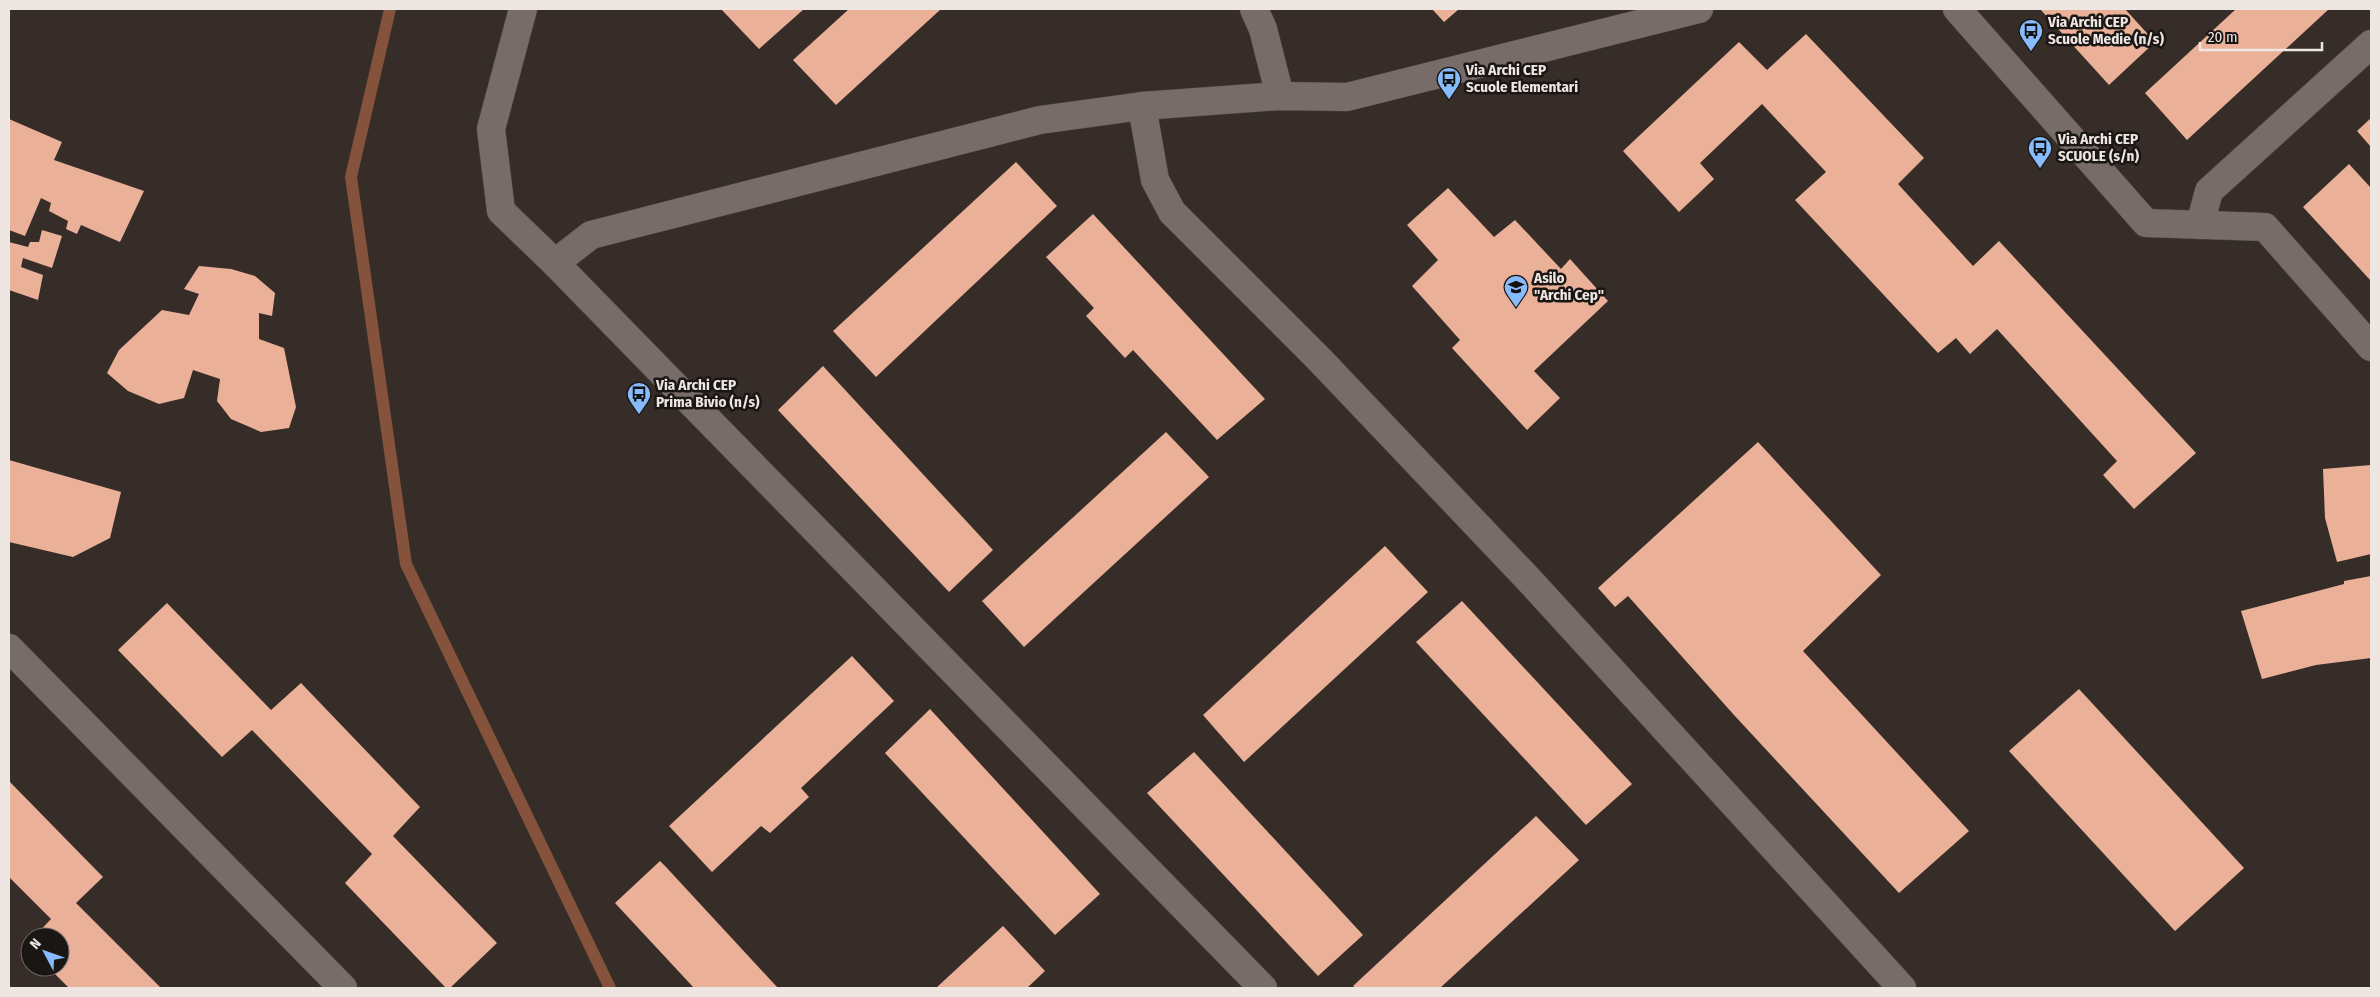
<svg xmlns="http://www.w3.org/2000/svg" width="2380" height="997" viewBox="0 0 2380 997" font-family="'Fira Sans Condensed',sans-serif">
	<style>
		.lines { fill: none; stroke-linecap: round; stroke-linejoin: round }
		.stream { stroke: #85523c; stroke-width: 12 }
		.building { fill: #ebb198 }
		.minor-casing { stroke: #534b48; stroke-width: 29 }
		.minor { stroke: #776c67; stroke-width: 28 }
		.labels { text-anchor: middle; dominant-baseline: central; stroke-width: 5; stroke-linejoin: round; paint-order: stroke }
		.poi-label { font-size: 15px; font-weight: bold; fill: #ede6e3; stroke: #1a1614; text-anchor: start }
	</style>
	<rect width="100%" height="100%" fill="#362c28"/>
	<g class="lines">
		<polyline class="stream" points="390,9 351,177 406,564 610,988"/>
	</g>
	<g class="building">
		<polygon points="721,9 804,9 759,49"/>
		<polygon points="849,9 941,9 836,105 793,60"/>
		<polygon points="1432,9 1459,9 1444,22"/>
		<polygon points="2040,9 2125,9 2155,42 2109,85"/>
		<polygon points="2236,9 2329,9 2187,140 2145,93"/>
		<polygon points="1806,34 1924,158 1898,184 1973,266 1999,241 2196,453 2134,509 2103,475 2117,461 1997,329 1970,354 1956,338 1938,353 1795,200 1826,172 1762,104 1700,163 1714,179 1679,212 1623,151 1739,42 1767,70"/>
		<polygon points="2371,118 2371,147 2357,131"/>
		<polygon points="9,119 62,142 54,160 144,191 120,242 81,225 77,234 66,229 68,221 49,211 51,203 41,198 25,236 9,230"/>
		<polygon points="1016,162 1057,206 876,377 833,331"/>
		<polygon points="2349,164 2371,188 2371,281 2303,207"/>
		<polygon points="1448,188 1494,237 1515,220 1561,269 1570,259 1608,301 1534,371 1560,398 1527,430 1452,348 1460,340 1412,286 1438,260 1407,225"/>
		<polygon points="1093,214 1265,399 1217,440 1133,350 1125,358 1086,316 1094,308 1046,257"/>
		<polygon points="42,230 62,236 52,268 23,258 21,267 43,275 38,300 9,290 9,242 28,247 30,242 39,242"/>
		<polygon points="199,266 231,269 255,276 275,293 272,316 259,313 259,339 284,348 296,407 289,428 261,432 231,419 217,401 220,379 193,370 184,398 159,404 128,391 107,373 119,350 162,310 189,315 199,294 184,289"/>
		<polygon points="823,366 993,550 949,592 778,410"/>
		<polygon points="1166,432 1209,477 1024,647 982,601"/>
		<polygon points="1758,442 1881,575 1803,651 1969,831 1899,893 1734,715 1628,596 1615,607 1598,588"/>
		<polygon points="9,460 121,492 110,538 73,557 9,542"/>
		<polygon points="2371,465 2371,554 2337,562 2325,518 2323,469"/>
		<polygon points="1385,546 1428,592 1244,762 1203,715"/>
		<polygon points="2371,576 2371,658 2316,665 2262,679 2241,611 2344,584 2344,581"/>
		<polygon points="1462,601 1632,784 1586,825 1416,642"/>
		<polygon points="167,603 271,710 301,683 420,807 393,836 497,943 450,988 446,988 345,883 372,854 252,730 222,757 118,650"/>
		<polygon points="852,656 894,701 801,788 809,797 770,833 761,826 712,872 669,826"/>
		<polygon points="2079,689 2244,868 2175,931 2009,751"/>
		<polygon points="930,709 1100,894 1055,935 885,753"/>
		<polygon points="1194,752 1363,935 1318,976 1147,793"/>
		<polygon points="9,781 103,877 76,903 161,988 69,988 48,967 60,967 60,937 34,937 51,919 9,877"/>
		<polygon points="1536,816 1579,860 1440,988 1356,988 1353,986"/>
		<polygon points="660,861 666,867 778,988 694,988 615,903"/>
		<polygon points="1003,926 1045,971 1027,988 936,988"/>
	</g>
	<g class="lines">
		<g class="minor-casing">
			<g id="minor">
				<polyline points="523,9 491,129 501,211 555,263 1263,988"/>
				<polyline points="1254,9 1263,29 1280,96"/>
				<polyline points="1957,9 2146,223 2265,227 2371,347"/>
				<polyline points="1142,106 1155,180 1172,212 1319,359 1530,581 1902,988"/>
				<polyline points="2200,225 2209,191 2371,44"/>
				<polyline points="555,263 591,235 1040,120 1142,106 1280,96 1347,97 1699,9"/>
				<polyline points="9,648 343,988"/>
			</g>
		</g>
		<use href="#minor" class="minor"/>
	</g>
	<defs>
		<g id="bus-pin" transform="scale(1.25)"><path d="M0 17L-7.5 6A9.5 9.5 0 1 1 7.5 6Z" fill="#87bbfb" stroke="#1a1614"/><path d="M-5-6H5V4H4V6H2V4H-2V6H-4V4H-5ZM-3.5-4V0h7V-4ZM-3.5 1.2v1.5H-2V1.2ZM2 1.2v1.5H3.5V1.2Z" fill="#111"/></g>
		<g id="school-pin" transform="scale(1.25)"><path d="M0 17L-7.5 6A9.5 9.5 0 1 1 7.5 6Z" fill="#87bbfb" stroke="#1a1614"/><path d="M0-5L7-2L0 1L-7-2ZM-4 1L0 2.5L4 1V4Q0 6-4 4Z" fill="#111"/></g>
	</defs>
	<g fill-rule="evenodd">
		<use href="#bus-pin" x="2031" y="31"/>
		<use href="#bus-pin" x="1449" y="79"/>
		<use href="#bus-pin" x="2040" y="148"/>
		<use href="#school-pin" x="1516" y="287"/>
		<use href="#bus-pin" x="639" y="394"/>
	</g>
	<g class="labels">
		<g class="poi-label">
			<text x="2048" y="22">Via Archi CEP<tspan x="2048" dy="17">Scuole Medie (n/s)</tspan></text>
			<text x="1466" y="70">Via Archi CEP<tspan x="1466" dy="17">Scuole Elementari</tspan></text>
			<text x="2058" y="139">Via Archi CEP<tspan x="2058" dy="17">SCUOLE (s/n)</tspan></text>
			<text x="1534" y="278">Asilo<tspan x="1534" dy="17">"Archi Cep"</tspan></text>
			<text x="656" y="385">Via Archi CEP<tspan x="656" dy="17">Prima Bivio (n/s)</tspan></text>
		</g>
	</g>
	<rect width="2380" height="997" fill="none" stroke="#ede6e3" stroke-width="20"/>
	<g transform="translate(45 952) rotate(311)"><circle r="24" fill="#1a1614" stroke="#6e6967"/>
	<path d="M0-4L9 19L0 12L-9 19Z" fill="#87bbfb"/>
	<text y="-8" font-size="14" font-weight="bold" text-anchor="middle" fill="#ede6e3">N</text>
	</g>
	<path d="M2200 42v8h122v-8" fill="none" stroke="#ede6e3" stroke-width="2.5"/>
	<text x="2208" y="42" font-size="15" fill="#ede6e3" stroke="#1a1614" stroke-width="4" paint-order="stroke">20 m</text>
</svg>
